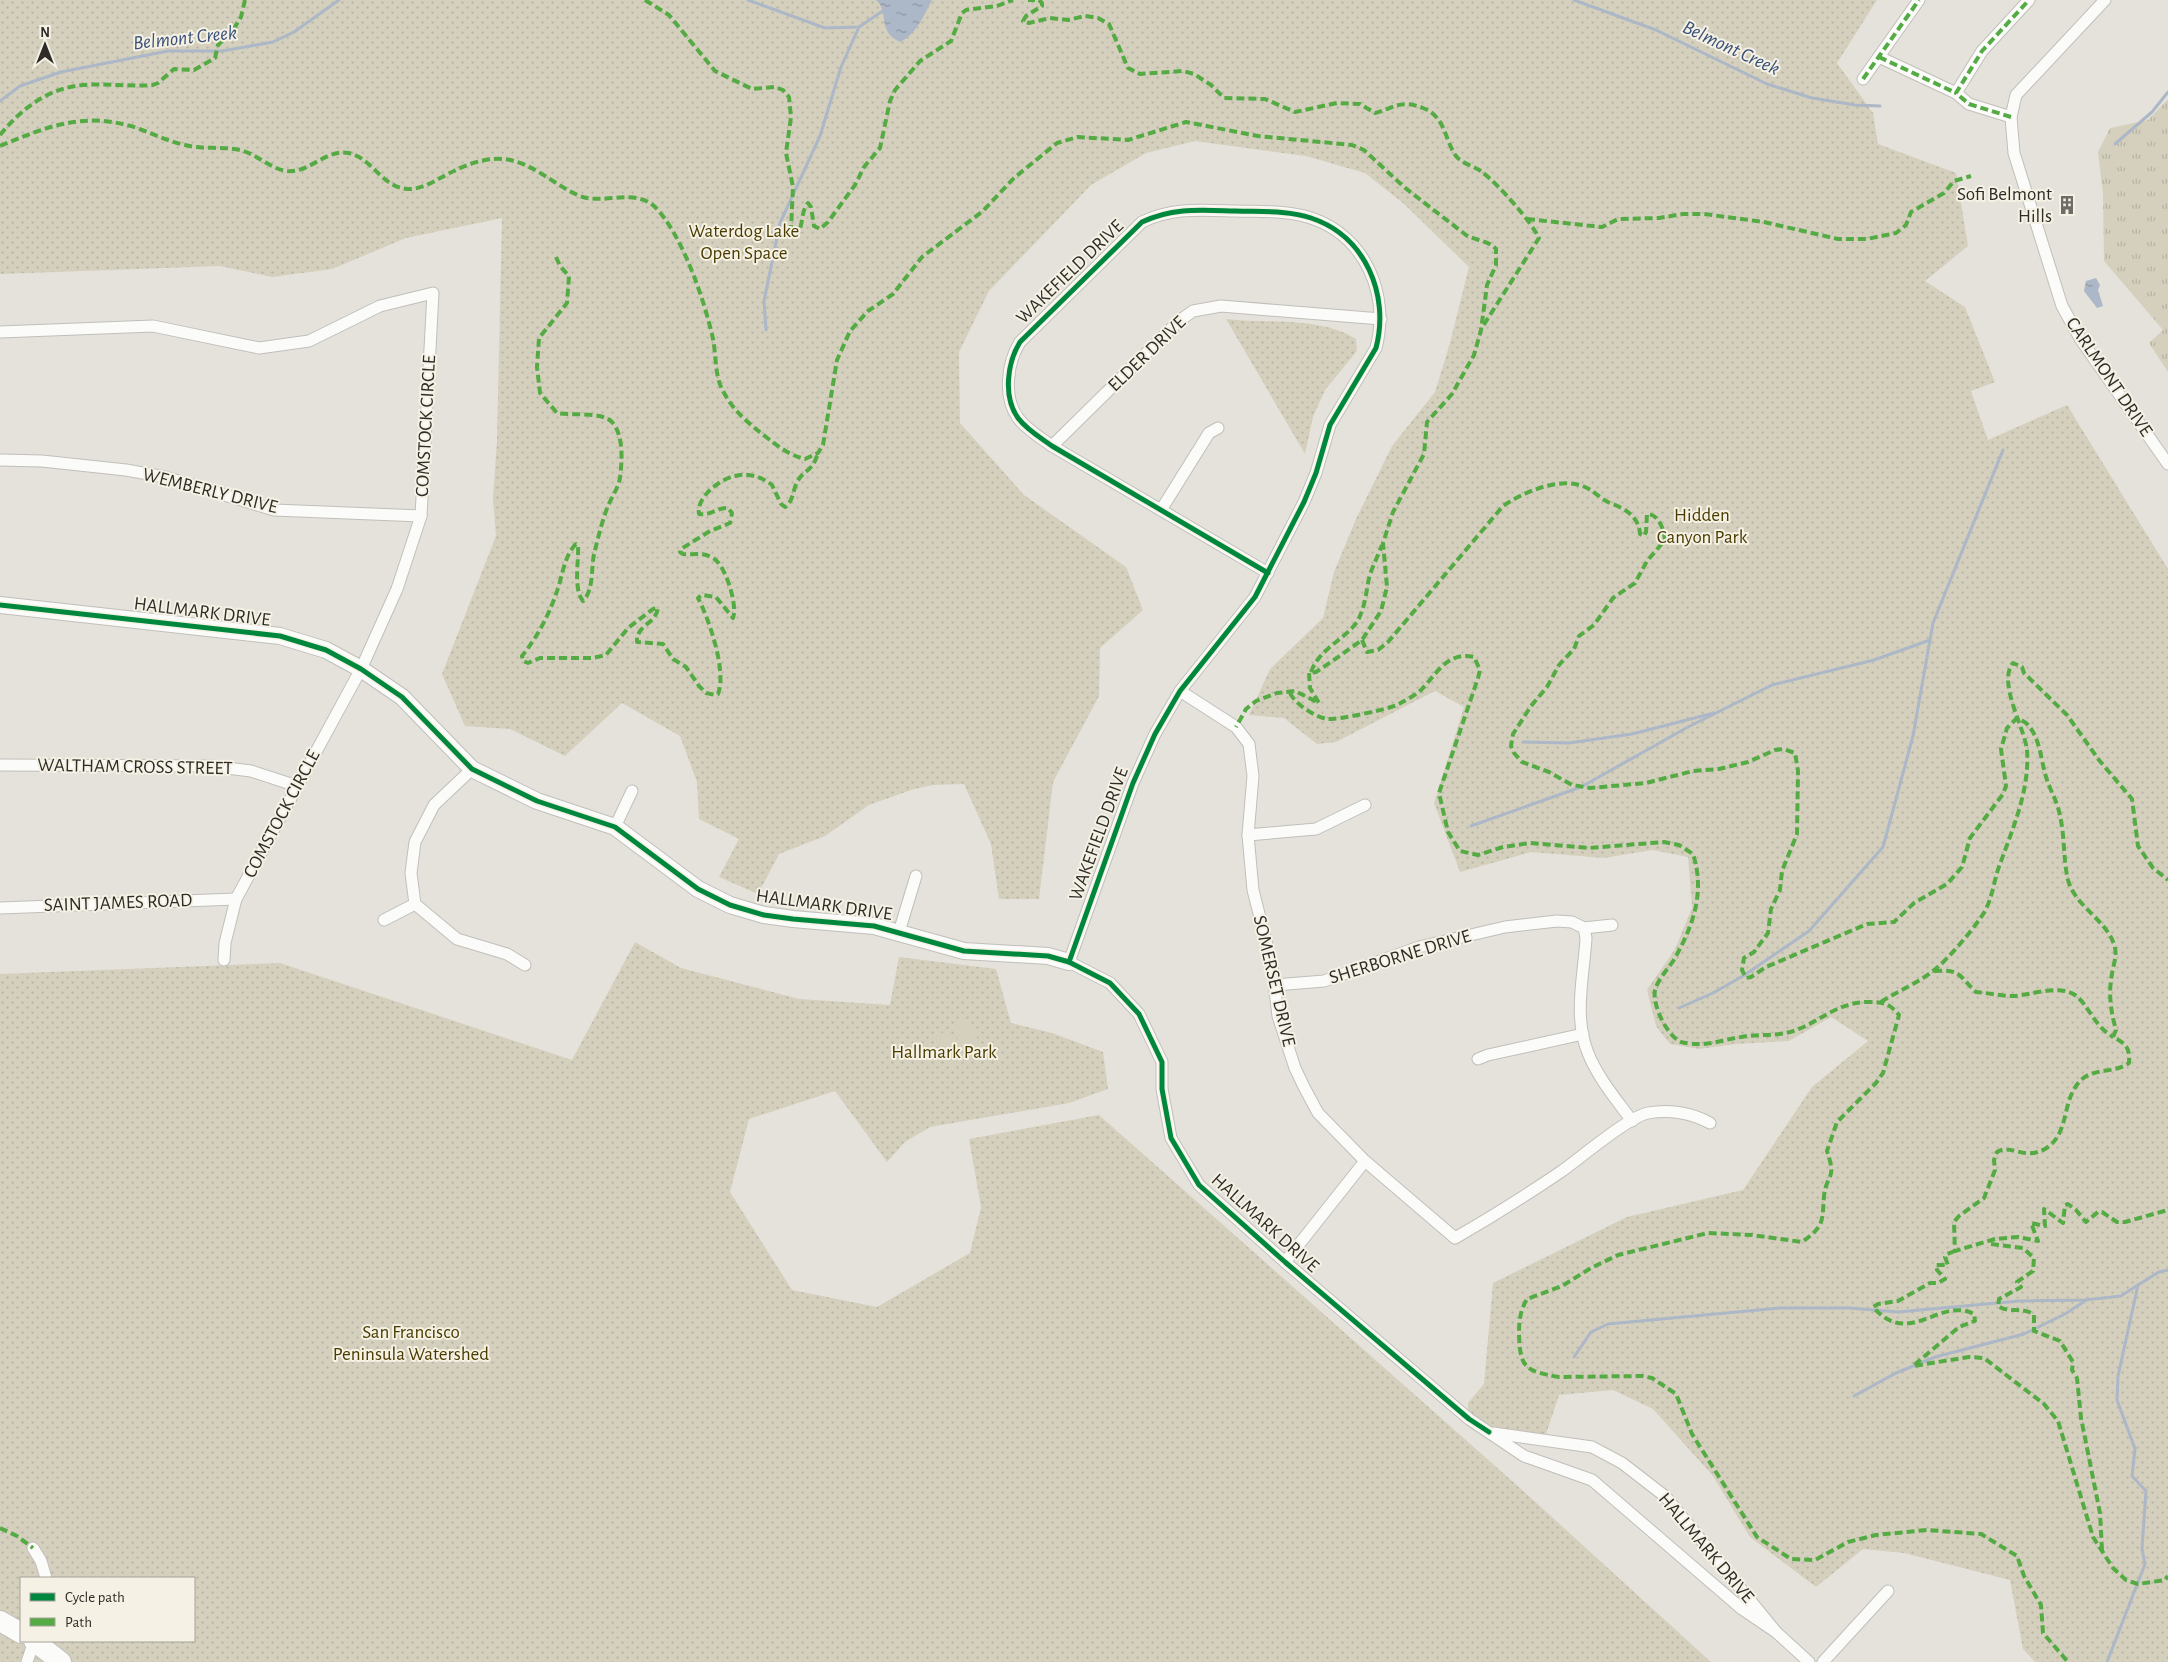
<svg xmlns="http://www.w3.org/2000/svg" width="2168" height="1662" viewBox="0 0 2168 1662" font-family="'Alegreya Sans',sans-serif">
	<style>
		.grass { fill: url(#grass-tufts) }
		.park { fill: url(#park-dots); fill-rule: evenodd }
		.pitch { fill: #d5d0bd }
		.water { fill: url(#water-ripples) }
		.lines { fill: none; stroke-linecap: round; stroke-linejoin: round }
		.stream { stroke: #acb7c7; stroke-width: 3 }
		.street-casing { stroke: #c1bfba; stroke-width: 13 }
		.secondary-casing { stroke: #c1bfba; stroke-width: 18 }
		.highway-casing { stroke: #c1bfba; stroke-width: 22 }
		.street { stroke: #fbfbfa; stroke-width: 11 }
		.secondary { stroke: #fbfbfa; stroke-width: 16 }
		.highway { stroke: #fbfbfa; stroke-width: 20 }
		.quiet { stroke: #54ab44; stroke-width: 4; stroke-dasharray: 8 4; stroke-linecap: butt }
		.cycleway-casing { stroke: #f5f1e4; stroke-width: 8 }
		.cycleway { stroke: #00873e; stroke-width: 5 }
		.labels { text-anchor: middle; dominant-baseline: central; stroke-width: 4; stroke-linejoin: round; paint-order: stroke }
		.poi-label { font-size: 19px; fill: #2e2c28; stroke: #f5f1e4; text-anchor: end }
		.park-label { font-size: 19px; fill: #4a3c00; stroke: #f5f1e4 }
		.street-label { font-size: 19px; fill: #2e2c28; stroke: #f5f1e4 }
		.water-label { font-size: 20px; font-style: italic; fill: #385078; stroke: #f5f1e4 }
	</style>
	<defs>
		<pattern id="grass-tufts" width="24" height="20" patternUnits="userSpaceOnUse" patternTransform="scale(1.25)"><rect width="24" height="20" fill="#d5d0bd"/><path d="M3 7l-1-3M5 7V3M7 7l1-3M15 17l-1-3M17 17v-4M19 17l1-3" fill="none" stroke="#b7b3a2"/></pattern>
		<pattern id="park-dots" width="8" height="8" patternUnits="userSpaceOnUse" patternTransform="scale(1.25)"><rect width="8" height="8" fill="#d5d0bd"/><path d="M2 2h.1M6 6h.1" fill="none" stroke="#b7b3a2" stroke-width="1.8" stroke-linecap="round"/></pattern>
		<pattern id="water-ripples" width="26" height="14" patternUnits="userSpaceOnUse" patternTransform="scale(1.25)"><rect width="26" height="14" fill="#acb7c7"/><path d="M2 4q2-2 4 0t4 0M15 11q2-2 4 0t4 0" fill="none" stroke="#8c95a2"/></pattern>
	</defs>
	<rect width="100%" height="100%" fill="#e4e2db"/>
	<polygon class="grass" points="2168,99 2168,372 2149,343 2163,330 2104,261 2103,194 2098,152 2110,128 2148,120"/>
	<g class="park">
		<polygon points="0,0 1877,0 1837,63 1873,113 1878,144 1956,173 1968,246 1925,281 1965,307 1995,382 1971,391 1988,440 2067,405 2168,569 2168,1662 2035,1662 2023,1649 2010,1580 1904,1553 1863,1549 1816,1587 1750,1537 1713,1476 1653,1409 1613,1390 1559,1395 1544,1440 1489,1432 1469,1419 1468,1403 1484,1384 1493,1283 1627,1217 1743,1190 1812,1087 1868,1041 1831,1017 1789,1041 1736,1044 1699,1049 1670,1044 1656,1026 1647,990 1675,949 1692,908 1688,857 1652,850 1604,858 1531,852 1460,872 1434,803 1464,707 1435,691 1336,742 1317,744 1284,718 1249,715 1270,669 1323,618 1334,572 1356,519 1392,446 1435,392 1450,343 1469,267 1403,203 1365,173 1306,156 1195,141 1146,153 1091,185 989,291 959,352 960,423 1024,495 1126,567 1143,610 1100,648 1099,696 1053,782 1039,899 999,899 991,844 964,784 933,785 914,789 869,805 825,836 779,854 758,894 719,877 739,839 699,819 697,782 680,736 622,703 565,756 510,729 465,726 442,674 496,536 493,499 497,440 502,218 406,238 332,269 272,277 220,266 0,274"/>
		<path d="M1226,319C1267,324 1320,316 1356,339L1357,351L1325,390L1313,417L1305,454Z"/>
		<path d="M635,942L681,968L799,999L890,1005L899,957L996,969L1011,1023L1052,1033L1103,1052L1108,1089L1069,1103L930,1127L905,1142L887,1162L835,1091L749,1119L730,1192L792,1290L877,1307L970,1253L981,1207L969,1139L1099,1115L1520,1488L1711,1662H0V974L280,963L572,1060ZM21,1578H194V1641H21Z"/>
	</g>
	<g class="pitch">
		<polygon points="964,1018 984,1048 970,1057 950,1027"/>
		<polygon points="947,1030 967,1059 953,1068 933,1039"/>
	</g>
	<g class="water">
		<path d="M876,0H932C924,15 916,35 900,42C876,31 890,11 876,0Z"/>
		<polygon points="2096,278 2100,285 2098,290 2103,306 2097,308 2084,291 2086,281"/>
	</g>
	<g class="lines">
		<g class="stream">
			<polyline points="748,0 825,28 859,27 884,10"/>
			<polyline points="1574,0 1656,30 1767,84 1812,98 1855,105 1880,106"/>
			<polyline points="0,101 20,86 61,72 168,51 222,51 273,42 294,32 339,0"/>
			<polyline points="2115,144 2152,112 2168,92"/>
			<polyline points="766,330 764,301 780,223 820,136 841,67 859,27"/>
			<polyline points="1523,742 1569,743 1632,734 1714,713"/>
			<polyline points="1471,826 1581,787 1688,727 1772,685 1874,660 1930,640"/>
			<polyline points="1679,1008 1713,993 1743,976 1809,931 1883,847 1913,736 1933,623 2003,450"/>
			<polyline points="1574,1357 1591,1332 1608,1324 1780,1308 1849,1308 1898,1312 2019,1301 2085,1300 2121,1296 2138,1285"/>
			<polyline points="1854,1396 1896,1373 1935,1357 2024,1334 2065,1314 2085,1301"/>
			<polyline points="2107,1662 2145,1564 2142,1549 2146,1491 2132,1476 2135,1449 2117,1400 2118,1376 2138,1285 2159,1272 2168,1270"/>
		</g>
		<g class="street-casing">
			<g id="street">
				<polyline points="2105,0 2016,95 2011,117 2014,153 2062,306 2081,340 2168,464"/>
				<polyline points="1879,57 1956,93"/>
				<polyline points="1863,79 1919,0"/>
				<polyline points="2011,117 1969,104 1956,93 1982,51 2029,0"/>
				<polyline points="0,332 153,326 259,348 309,341 380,306 433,293 421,516 397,589 361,669 236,899 225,943 224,960"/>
				<polyline points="1052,446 1179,321 1193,311 1221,306 1381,319"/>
				<polyline points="0,460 42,461 126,470 165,477 274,510 421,516"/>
				<polyline points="1161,510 1209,433 1218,428"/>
				<path d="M1268,573L1052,446C1041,438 1027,430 1018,418C1003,397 1007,363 1020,342L1142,222C1173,207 1202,210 1235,211C1260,212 1287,210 1311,218C1365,236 1390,294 1376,348L1330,425L1316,473L1304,502L1255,597L1180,691L1155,734L1133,783L1069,962L1110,983L1139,1014L1162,1062V1089L1171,1138L1199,1185L1285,1262L1469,1419L1524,1456L1592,1480L1742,1609L1776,1632"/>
				<path d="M1180,691L1236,727L1249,744L1253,776L1248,835L1253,890L1272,965L1278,1016L1295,1068L1304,1087L1318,1113L1365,1161L1455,1238C1490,1218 1525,1196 1559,1173C1578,1160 1628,1117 1648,1113C1669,1109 1692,1113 1710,1123"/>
				<polyline points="0,765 211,766 251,771 297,786"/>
				<polyline points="615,827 632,791"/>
				<polyline points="1248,835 1316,829 1365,805"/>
				<polyline points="415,904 457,939 507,954 525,965"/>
				<polyline points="0,908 236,899"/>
				<polyline points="384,920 415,904 411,873 415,842 434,805 472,769"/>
				<polyline points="1584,928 1612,925"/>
				<polyline points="899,932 916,876"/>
				<path d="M1275,985L1324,981L1419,947L1505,927L1557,921L1572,922L1584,928L1586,938C1584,975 1573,1016 1588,1053C1598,1078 1616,1099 1632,1121"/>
				<polyline points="1478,1059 1488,1055 1583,1034"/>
				<polyline points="1285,1262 1365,1161"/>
				<polyline points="1493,1433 1592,1447 1622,1463 1666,1497 1776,1632 1809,1662"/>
				<polyline points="33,1548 41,1561 46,1578"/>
				<polyline points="27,1662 34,1641"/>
				<polyline points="1823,1662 1888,1591"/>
			</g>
		</g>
		<g class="secondary-casing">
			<polyline id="secondary" points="0,605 280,636 326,650 361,669 402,697 472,769 537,801 615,827 698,889 730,905 764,915 793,919 874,926 964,951 1048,956 1069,962"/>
		</g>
		<g class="highway-casing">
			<g id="highway">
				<polyline points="0,1621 21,1633"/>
				<polyline points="34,1641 61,1662"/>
			</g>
		</g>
		<use href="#street" class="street"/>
		<use href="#secondary" class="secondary"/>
		<use href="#highway" class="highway"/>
		<g class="quiet">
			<path d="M645,0L669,15L715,71L752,89L775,87L783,90L789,97L791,117L786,153L793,187L791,229L794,237C805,229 799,214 808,203L811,207L814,226L820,229L828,222L855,185L864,167L880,148L890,101L895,90L920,61L951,41L962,13L966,10L997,6L1013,0"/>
			<polyline points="1028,0 1035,0"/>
			<path d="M1039,0L1042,3V6L1026,16L1023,21L1029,23L1050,18L1068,20L1085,16L1098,18L1109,24L1128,68L1140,74L1183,71L1194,74L1211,85L1224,98L1265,99L1295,112L1337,103L1360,104L1375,113C1394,108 1400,99 1423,108C1446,117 1444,139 1456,156C1462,164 1475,166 1482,172C1497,183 1531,221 1539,238L1483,326"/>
			<polyline points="1879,57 1956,93"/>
			<polyline points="1863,79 1919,0"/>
			<polyline points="2011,117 1969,104 1956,93 1982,51 2029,0"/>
			<path d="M0,135C21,109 48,88 83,85C106,83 130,87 153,85L158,83L174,69L194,70L215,58L218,45L233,30L241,17L245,0"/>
			<path d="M0,146C48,126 85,111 137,128C153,134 168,141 185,145C203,150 222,146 240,150C257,154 269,168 286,171C309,174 325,149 348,153C372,157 381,187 407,189C424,190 440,177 454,171C465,165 481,160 493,159C527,156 551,184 580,196C604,205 633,188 654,206C682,233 705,302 713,339C716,354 715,376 722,389C733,411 747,422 766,437C779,447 789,455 805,459L818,453L823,445L837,360L850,331L868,311L893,294L922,257L983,211L1014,178L1057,143L1078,137L1128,140L1186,122L1258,136L1352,145L1364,150L1404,187L1466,235C1476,241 1488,240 1496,249V265L1487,285L1481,330L1474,355L1452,394L1427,422L1424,454L1393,512L1383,543L1387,587L1381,611L1362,640L1331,662L1316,672L1309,673L1310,688L1319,703L1295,691L1277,693L1256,701L1246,709L1236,727"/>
			<polyline points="1527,219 1602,227 1618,219 1659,218 1683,214 1704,214 1764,222 1838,239 1867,239 1896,233 1906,225 1911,212 1944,193 1954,181 1971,176"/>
			<path d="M556,257L560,266L569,276L567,303L539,338L537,367L540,393L557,413C573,416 601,411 612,422C624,435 622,462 620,478C618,489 612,496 608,506C602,521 598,538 594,554C591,568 594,590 583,601C573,589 579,561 578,546L576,544C564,555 562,579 556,594C548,617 537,637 522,656L523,661L528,663L540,658H593L606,655L628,628L653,609L658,608C656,624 636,625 637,642L663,644L673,659L686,667L699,686L706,693L715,695L718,694C727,671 709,619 698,598L702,595L716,597L733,618C738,605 725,564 713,558C704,552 693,555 683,554L680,552L681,549L710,531L730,523L732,513L728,508C717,507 711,516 699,514C696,497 720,479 735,476C747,472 762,477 772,485L781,504L785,507C793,502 793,490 797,482C804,469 812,473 818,453"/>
			<path d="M1362,640L1367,652L1378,650L1388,642L1503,506C1524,492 1561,475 1587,488C1595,492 1601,499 1610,503C1624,508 1639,516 1640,534L1644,536L1646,532L1647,514C1659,514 1664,530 1665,540L1647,561L1635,583L1613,598L1594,625L1579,636L1574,649L1559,665L1547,687L1531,706L1513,734L1511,746L1514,753L1522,762L1549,772L1572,785L1590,788L1646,783L1693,771L1719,769L1748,762L1775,750L1783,749L1795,753L1798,771L1797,834L1782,871L1780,890L1771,909L1768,933L1754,952L1744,958L1742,970L1746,978L1751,977L1766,967L1867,924L1894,922L1914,903L1947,884L1962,867L1970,838L2003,794L2006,786L2001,749L2007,728L2017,718C2021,720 2026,722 2029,726C2041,741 2041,763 2047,780C2051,792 2058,803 2060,816C2065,837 2063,859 2068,880C2075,907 2109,921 2115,948C2117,957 2113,966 2112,974C2108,994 2111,1012 2116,1030L2113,1037C2126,1044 2130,1047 2129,1063C2114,1074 2092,1067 2079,1082C2061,1103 2070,1134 2045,1149C2023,1161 2011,1143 1997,1152L1994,1160L1995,1170L1984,1198L1959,1216L1954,1222L1955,1251L1995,1239L2018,1237L2038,1241L2031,1223L2045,1226L2044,1209L2063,1223L2065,1205L2068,1204L2076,1210L2086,1222L2098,1212H2102L2117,1222H2125L2168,1210"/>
			<path d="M1311,672C1319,649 1343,641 1357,622C1365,608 1366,593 1369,578C1372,567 1378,556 1382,545"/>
			<path d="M1290,693C1295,704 1315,717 1327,719C1338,720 1390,709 1399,704C1406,700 1416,695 1422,689C1437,673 1448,651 1474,657L1480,670L1478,678L1439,793L1448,832L1460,851L1478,855L1503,847L1530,843L1589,848L1664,842L1679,845L1693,854C1705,891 1694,924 1675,958C1669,968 1658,979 1655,990C1652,1005 1667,1036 1681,1042C1685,1043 1692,1044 1696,1044C1711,1045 1726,1039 1741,1037C1756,1034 1772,1036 1786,1033C1817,1026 1835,1001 1870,1002C1884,1002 1890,1004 1899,1015L1883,1073L1876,1083L1837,1122L1827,1151C1837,1181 1827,1172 1824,1196C1822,1221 1825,1226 1802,1242L1752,1235L1708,1233L1618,1255L1591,1268L1562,1286L1527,1299C1520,1311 1519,1321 1519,1334C1520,1368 1525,1371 1559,1377L1642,1376L1652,1378L1676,1394L1692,1434L1757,1537L1791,1559L1815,1560L1848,1542L1876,1535L1927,1530L1981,1534L2017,1556L2024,1576L2041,1605L2043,1633L2068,1662"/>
			<path d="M1934,971C1961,969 1958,975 1976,992C1988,993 2001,996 2014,996C2031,995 2059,984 2075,995C2088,1004 2093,1025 2113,1037"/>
			<path d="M1881,1002C1898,991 1918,983 1933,971C1947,961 1977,925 1985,911C1993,896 1994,879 2000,864C2013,828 2030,789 2027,750C2025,729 1997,682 2013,663L2022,667L2024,673L2067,715L2099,760L2132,799L2138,846L2153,868L2168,880"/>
			<path d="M1991,1244L2023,1248L2034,1258L2033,1271L2017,1282L2021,1287L1999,1299L1998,1306C2009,1314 2024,1306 2034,1315V1331L2060,1341L2073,1362L2072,1370L2077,1378L2081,1418L2100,1513L2102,1550"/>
			<path d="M1955,1251L1947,1254L1945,1257L1948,1265H1936L1937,1270L1945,1279L1938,1283H1930L1898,1301L1878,1304L1873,1307C1910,1349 1939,1296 1974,1314L1975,1321L1959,1327L1913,1366L1969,1357L1984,1358L2044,1404L2058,1421L2093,1537L2113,1568L2126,1580L2138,1584L2165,1580L2168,1576"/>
			<polyline points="0,1528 17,1536 33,1548"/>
		</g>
		<g class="cycleway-casing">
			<g id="cycleway">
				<polyline points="0,605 280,636 326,650 361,669 402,697 472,769 537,801 615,827 698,889 730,905 764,915 793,919 874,926 964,951 1048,956 1069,962 1110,983 1139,1014 1162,1062 1162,1089 1171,1138 1199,1185 1285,1262 1469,1419 1489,1432"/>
				<path d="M1069,962L1133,783L1155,734L1180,691L1255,597L1304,502L1316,473L1330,425L1376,348C1390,294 1365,236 1311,218C1287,210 1260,212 1235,211C1202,210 1173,207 1142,222L1020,342C1007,363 1003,397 1018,418C1027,430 1041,438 1052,446L1268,573"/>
			</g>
		</g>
		<use href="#cycleway" class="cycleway"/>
	</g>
	<defs>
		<g id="building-bare" transform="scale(1.5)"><path d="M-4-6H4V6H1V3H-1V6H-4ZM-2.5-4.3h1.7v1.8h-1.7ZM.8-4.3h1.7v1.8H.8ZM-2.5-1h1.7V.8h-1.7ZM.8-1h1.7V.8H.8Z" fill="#6e6c67" stroke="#f5f1e4" stroke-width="2.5" paint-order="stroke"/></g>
	</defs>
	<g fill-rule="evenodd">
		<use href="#building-bare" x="2067" y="205"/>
	</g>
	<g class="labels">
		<g class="poi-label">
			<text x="2052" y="194">Sofi Belmont<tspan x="2052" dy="22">Hills</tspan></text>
		</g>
		<g class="park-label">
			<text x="744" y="231">Waterdog Lake<tspan x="744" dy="22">Open Space</tspan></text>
			<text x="1702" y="515">Hidden<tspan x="1702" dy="22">Canyon Park</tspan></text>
			<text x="944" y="1052">Hallmark Park</text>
			<text x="411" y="1332">San Francisco<tspan x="411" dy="22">Peninsula Watershed</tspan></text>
		</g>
		<g class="street-label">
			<text transform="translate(1070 272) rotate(-44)">WAKEFIELD DRIVE</text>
			<text transform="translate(1147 354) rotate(-44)">ELDER DRIVE</text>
			<text transform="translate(2109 377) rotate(56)">CARLMONT DRIVE</text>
			<text transform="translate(426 426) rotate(-87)">COMSTOCK CIRCLE</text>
			<text transform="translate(210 491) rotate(14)">WEMBERLY DRIVE</text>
			<text transform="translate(202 612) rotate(7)">HALLMARK DRIVE</text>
			<text transform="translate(135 767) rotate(1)">WALTHAM CROSS STREET</text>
			<text transform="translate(282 814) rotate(-62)">COMSTOCK CIRCLE</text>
			<text transform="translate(1099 834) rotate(-70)">WAKEFIELD DRIVE</text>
			<text transform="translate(118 903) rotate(-2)">SAINT JAMES ROAD</text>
			<text transform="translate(824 905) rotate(8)">HALLMARK DRIVE</text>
			<text transform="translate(1400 957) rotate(-17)">SHERBORNE DRIVE</text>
			<text transform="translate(1274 981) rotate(77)">SOMERSET DRIVE</text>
			<text transform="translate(1265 1223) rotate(42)">HALLMARK DRIVE</text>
			<text transform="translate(1706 1548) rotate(50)">HALLMARK DRIVE</text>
		</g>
		<g class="water-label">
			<text transform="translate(185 38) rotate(-6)">Belmont Creek</text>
			<text transform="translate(1731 48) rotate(25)">Belmont Creek</text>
		</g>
	</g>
	<rect x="20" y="1577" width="175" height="65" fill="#f5f1e4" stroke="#a5a299"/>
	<rect x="30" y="1593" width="25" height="8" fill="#00873e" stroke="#a5a299"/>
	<text x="65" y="1602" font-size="15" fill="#2e2c28">Cycle path</text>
	<rect x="30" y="1618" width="25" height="8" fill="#54ab44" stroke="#a5a299"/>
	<text x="65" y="1627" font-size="15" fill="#2e2c28">Path</text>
	<g transform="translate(45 45)" stroke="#f5f1e4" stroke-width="4" paint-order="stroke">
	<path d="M0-4L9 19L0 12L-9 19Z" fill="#2e2c28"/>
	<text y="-8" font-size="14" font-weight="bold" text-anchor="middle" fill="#2e2c28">N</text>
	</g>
</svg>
